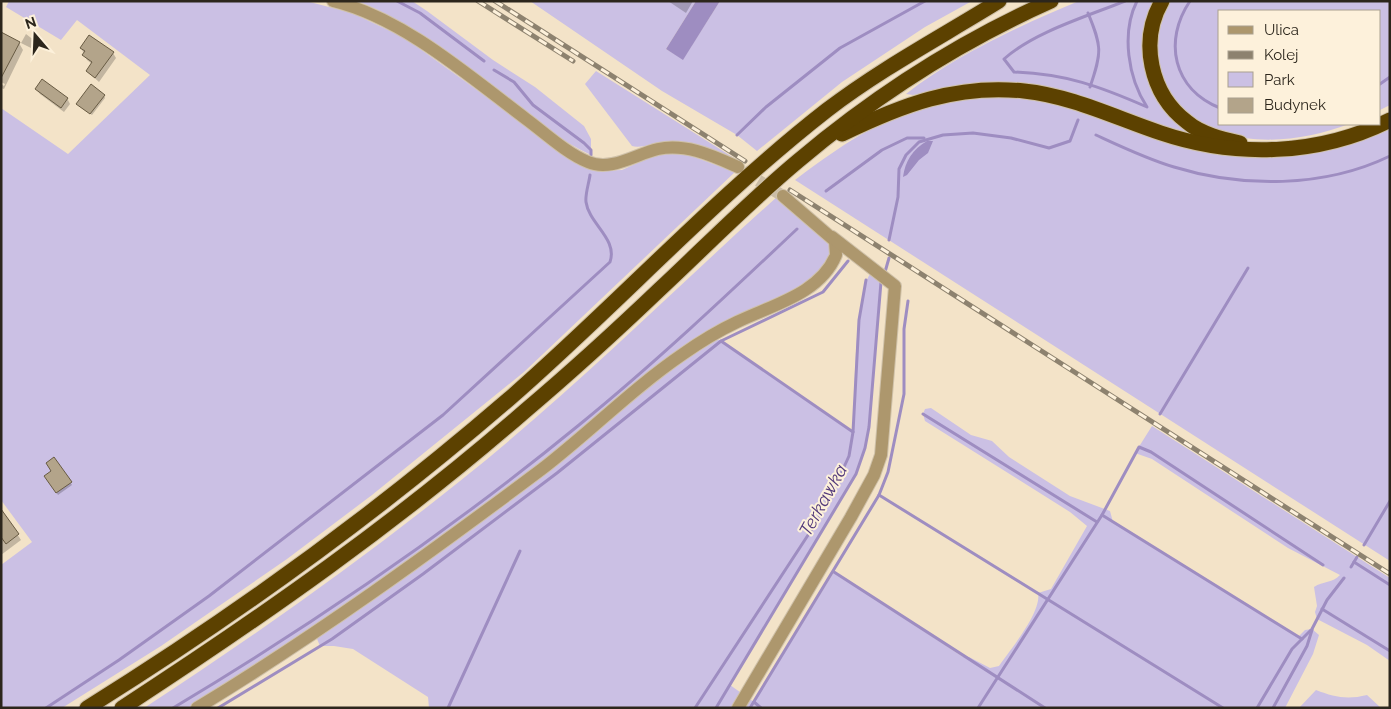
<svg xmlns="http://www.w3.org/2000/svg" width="1391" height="709" viewBox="0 0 1391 709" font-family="Raleway,sans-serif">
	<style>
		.green { fill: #cbc0e4 }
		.water { fill: #9e8dc1 }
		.shadow { fill: #0003 }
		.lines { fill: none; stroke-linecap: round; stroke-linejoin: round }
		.stream { stroke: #9e8dc1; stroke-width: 3 }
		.building { fill: #b3a48a; stroke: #685b43 }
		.street-tunnel { stroke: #cbbda6; stroke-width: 12; stroke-dasharray: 12 6; stroke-linecap: butt }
		.street-casing { stroke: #cfc1a9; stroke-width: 14 }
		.highway-casing { stroke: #cfc1a9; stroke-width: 17 }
		.street { stroke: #ad976d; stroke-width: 12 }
		.highway { stroke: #5c4100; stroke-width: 15 }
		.rail-casing { stroke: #8d826f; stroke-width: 5 }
		.rail { stroke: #fdf1db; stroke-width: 3; stroke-dasharray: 9; stroke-linecap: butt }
		.labels { text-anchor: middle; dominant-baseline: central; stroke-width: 4; stroke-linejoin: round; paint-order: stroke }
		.water-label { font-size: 18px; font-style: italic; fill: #51387a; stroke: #fdf1db }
	</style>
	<rect width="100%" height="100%" fill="#f3e3c8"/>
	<g class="green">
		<polygon points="9,1 306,1 352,13 405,38 552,144 596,171 622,170 655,155 671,153 686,154 735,172 524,372 372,495 287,559 161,646 62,708 1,708 1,565 32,542 1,500 1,108 68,154 150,75 77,20 61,40 6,7"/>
		<path d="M357,1H412L427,11L493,60L535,87L584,126L591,139V155C507,115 444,34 357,1Z"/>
		<polygon points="530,1 696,1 666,49 683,59 720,1 972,1 925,27 842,82 757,151 737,135 662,91"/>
		<path d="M1079,1H1154C1130,55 1146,96 1188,133L1161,127L1123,112L949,88L913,95L906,94C955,55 1021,25 1079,1Z"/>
		<path d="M1170,1H1390V105L1380,110V11H1220V124H1349C1317,136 1280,143 1245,138C1175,128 1137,66 1170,1Z"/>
		<path d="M596,71L742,163C723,157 694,143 674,142C661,141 641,149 632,146L585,84Z"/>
		<path d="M1012,96C1067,103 1115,126 1168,143C1241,166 1320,162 1390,128V561L795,180C848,140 898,106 966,97C980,95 997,97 1012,96Z"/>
		<path d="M778,196L835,241L821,278L711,336L721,341L853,432C855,398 854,298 870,274L881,282L869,427L865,448L856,474L730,685L754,702L834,572L963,657H969L990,668L999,666C1010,650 1042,612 1038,593L1051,589L1087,526L1070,512L925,421L923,414L925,409L931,408L971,435L992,441L1009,457L1070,496L1110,511L1113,522L1298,637L1305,630L1312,629L1319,635L1313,654L1285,708H429L428,697L353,649L334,646H320L315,634L197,708H144C253,637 359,562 460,481C572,392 672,291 778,196Z"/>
		<path d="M1152,426L1390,578V661L1367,645L1317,619L1315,612L1317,606L1314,587C1323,581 1333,583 1340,575L1288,548L1152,459L1135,453Z"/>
		<path d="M1316,690C1334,697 1347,700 1367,695L1381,708H1299Z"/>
	</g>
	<g class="water">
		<polygon points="696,1 720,1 683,60 666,49"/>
		<path d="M927,141H933L928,153L919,160L907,175L903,177C905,161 913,149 927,141Z"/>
	</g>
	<g class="shadow">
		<polygon points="668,1 693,1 686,13"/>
		<polygon points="1,34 19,43 23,50 4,89 1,88 1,84 4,86 5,84 1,82"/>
		<polygon points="26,34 35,41 31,48 21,43"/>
		<polygon points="81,48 113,53 116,58 99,82 87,71 92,64 87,60"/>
		<polygon points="36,89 67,98 70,104 64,112 40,94"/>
		<polygon points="104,96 105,98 92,115 79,106"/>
		<polygon points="54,458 72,485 58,495 46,476 53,471"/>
		<polygon points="5,516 21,540 1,555 1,519"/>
	</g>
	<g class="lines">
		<g class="stream">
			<polyline points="397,1 420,13 484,61"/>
			<path d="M1125,1C1088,16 1034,32 1004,59L1014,72C1066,74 1099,86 1147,107C1128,78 1121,33 1137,1"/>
			<path d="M1190,1C1163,41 1173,89 1220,108"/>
			<path d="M1088,13C1102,47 1102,52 1090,87"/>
			<polyline points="494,70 514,82 533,105 584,143 591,150 591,155"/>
			<polyline points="1380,84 1390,77"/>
			<polyline points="737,135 766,107 840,48 925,1"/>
			<path d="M1096,135C1122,147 1147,159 1174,167C1242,188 1324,188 1390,156"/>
			<polyline points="826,191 882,150 907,138 924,138"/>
			<polyline points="889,240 898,197 899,169 906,155 919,142 943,135 973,133 1011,138 1049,148 1070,141 1078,120"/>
			<polyline points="885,272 889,258"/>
			<polyline points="721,341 853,432"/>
			<polyline points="923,414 1097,522"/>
			<polyline points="1160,414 1248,268"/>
			<polyline points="879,495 1223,708"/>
			<polyline points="1102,515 1302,639"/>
			<polyline points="1364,545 1390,501"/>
			<polyline points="1354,562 1390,585"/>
			<polyline points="1351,567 1357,557"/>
			<polyline points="834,572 1045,708"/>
			<polyline points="1322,609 1390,651"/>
			<polyline points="754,702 761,708"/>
			<path d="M46,708L119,660L209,596L443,415L610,262C618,239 589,224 586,202C585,194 589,183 590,175"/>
			<path d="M173,708C315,623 451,530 579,425C655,363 726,296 797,229"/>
			<polyline points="218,708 332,639 423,574 557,473 721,341 823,292 848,261"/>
			<polyline points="448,708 520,551"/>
			<polyline points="695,708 812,529 834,489 849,456 853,432 859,320 866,280"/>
			<polyline points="716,708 856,474 865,448 869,427 881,282"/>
			<polyline points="750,708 879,495 888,472 904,394 904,329 908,301"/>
			<polyline points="978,708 1102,515 1139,447 1151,452 1323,565"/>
			<polyline points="1257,708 1292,649 1312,629 1327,600 1344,578"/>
			<polyline points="1273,708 1307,646 1312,630"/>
		</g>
	</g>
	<g class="building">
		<polygon points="1,32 20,42 1,78"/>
		<polygon points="89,35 114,52 95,78 86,71 92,62 82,55 85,51 80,48"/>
		<polygon points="42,79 68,98 61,108 35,89"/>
		<polygon points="91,84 105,95 90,114 76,104"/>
		<polygon points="54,457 72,482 56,493 44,476 51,471 46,463"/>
		<polygon points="1,509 19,534 6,544 1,537"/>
	</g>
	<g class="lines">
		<polyline class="street-tunnel" points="743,171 783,196"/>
		<g class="street-casing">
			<g id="street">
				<path d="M333,1C403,18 469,76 526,119C545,133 566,153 588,162C611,172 636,154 658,149C686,143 713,156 738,167"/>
				<path d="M197,708C317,635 430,553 542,469C590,432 633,388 683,354C700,342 718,331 737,322C772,305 820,294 836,255L835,241L783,196"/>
				<polyline points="738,708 851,517 874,475 881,455 895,286 832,237"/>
			</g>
		</g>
		<g class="highway-casing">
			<g id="highway">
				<path d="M1162,1C1139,41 1150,94 1187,122C1201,134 1222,139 1240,143"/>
				<path d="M842,134C902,105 956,84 1024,91C1072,96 1116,118 1161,133C1235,158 1319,156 1390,120"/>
				<path d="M87,708C235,616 377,513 509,399C617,305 714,198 827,110C882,68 941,37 999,1"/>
				<path d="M122,708C262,617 399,521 525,411C571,372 616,331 660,289C706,246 750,201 798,161C875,96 959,42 1051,1"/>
			</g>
		</g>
		<use href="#street" class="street"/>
		<use href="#highway" class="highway"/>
		<g class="rail-casing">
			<g id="rail">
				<polyline points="478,1 573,61"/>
				<polyline points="495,1 745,161"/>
				<polyline points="790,190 1390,574"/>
			</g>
		</g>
		<use href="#rail" class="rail"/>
	</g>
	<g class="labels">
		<g class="water-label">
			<text transform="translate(823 500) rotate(-61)">Terkawka</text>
		</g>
	</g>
	<rect width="1391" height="709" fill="none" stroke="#2c261c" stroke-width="5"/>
	<rect x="1218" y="10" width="162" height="115" fill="#fdf1db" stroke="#a9a08f"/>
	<rect x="1228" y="26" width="25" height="8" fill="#ad976d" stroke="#a9a08f"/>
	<text x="1264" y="35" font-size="15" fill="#2c261c">Ulica</text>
	<rect x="1228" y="51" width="25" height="8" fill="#8d826f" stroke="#a9a08f"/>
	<text x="1264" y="60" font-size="15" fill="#2c261c">Kolej</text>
	<rect x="1228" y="72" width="25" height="15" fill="#cbc0e4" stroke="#a9a08f"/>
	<text x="1264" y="85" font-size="15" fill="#2c261c">Park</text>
	<rect x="1228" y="98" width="25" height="15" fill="#b3a48a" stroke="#a9a08f"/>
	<text x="1264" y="110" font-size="15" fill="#2c261c">Budynek</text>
	<g transform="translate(35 35) rotate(341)" stroke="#fdf1db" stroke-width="4" paint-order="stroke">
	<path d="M0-4L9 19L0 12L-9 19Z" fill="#2c261c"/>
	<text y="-8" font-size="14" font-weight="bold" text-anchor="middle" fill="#2c261c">N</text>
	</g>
</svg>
